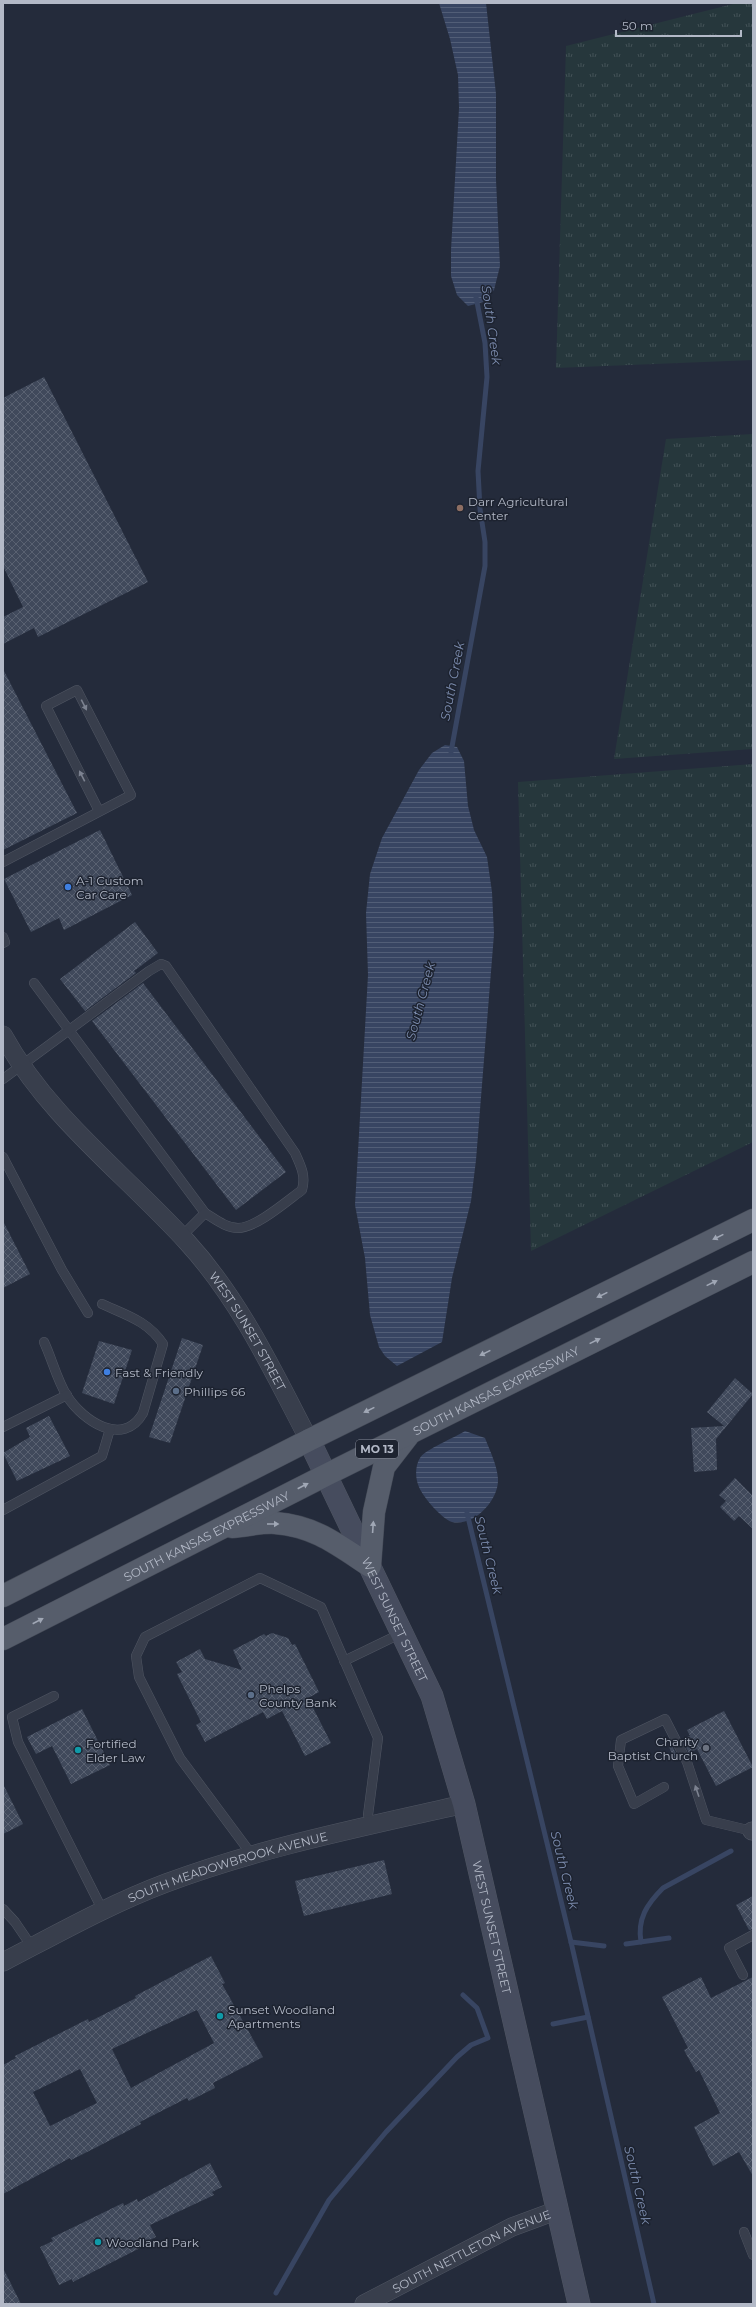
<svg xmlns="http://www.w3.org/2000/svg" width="756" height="2307" viewBox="0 0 756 2307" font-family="Montserrat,sans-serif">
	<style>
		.grass { fill: url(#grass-tufts) }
		.water { fill: url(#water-rules) }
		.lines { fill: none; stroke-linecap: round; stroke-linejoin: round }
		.stream { stroke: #384562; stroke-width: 5 }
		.building { fill: url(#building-cross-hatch); fill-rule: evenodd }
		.service-casing { stroke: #505663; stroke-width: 10 }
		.minor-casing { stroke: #505663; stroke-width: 19 }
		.secondary-casing { stroke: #505663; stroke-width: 23 }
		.primary-casing { stroke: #414754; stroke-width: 23 }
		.service { stroke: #383e4c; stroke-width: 9 }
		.minor { stroke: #383e4c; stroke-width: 18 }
		.secondary { stroke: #464c5e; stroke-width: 22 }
		.primary { stroke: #565d6b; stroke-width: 22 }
		.oneway { fill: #7c8290 }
		.oneway2 { fill: #a0a7b5 }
		.education-dot { fill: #8d6e63; stroke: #1d2330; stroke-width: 1.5 }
		.shop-dot { fill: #3f7fe0; stroke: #1d2330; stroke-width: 1.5 }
		.service-dot { fill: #5c6f8a; stroke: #1d2330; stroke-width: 1.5 }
		.worship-dot { fill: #6b7280; stroke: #1d2330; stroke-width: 1.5 }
		.culture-dot { fill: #0f9aa8; stroke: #1d2330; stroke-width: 1.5 }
		.labels { text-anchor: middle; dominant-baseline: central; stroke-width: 3; stroke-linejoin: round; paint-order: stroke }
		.shield { fill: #1d2330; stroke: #868c9a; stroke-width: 1 }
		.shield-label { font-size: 11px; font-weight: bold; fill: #b3b9c7 }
		.poi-label { font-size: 12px; fill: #b3b9c7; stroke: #1d2330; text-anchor: start }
		.street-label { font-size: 12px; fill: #b3b9c7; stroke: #1d2330 }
		.water-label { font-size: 13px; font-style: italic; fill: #7c8cae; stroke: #1d2330 }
	</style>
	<defs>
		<pattern id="grass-tufts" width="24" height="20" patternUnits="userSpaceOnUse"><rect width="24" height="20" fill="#26373c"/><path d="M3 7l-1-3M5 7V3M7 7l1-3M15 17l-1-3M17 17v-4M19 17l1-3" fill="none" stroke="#435257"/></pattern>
		<pattern id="water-rules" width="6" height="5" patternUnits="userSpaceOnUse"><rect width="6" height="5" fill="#384562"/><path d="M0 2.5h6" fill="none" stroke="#525e77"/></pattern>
		<pattern id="building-cross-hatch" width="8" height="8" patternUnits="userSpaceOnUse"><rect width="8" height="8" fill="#40495b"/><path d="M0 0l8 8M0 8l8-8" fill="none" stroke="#596171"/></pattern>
	</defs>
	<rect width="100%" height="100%" fill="#242b3b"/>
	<g class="grass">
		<polygon points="737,3 753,3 753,360 556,368 566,46"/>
		<polygon points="753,434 753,749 614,759 666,439"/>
		<polygon points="753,764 753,1142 531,1251 518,782"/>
	</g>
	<g class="water">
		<polygon points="439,3 486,3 496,94 496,180 500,266 494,290 483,302 468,306 457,295 451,276 451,250 459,108 458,75 450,39"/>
		<polygon points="445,745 457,747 464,761 468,806 474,830 487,857 492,892 494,934 476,1160 471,1201 452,1278 442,1342 397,1366 385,1356 379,1347 370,1315 365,1258 355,1205 368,975 366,913 370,874 382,838 419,770 432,753"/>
		<path d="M465,1431L485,1438C490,1451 497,1465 498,1479C499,1500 474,1527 452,1522C442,1519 423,1497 419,1487C415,1478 415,1466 420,1458C424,1450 456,1437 465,1431Z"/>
	</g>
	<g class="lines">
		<g class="stream">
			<polyline points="451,752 485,566 485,542 480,509 478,471 487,377 485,343 476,297"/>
			<polyline points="467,1513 571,1942 654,2304"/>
			<polyline points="571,1942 604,1946"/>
			<path d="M641,1942C637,1919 647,1904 663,1888L731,1851"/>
			<polyline points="626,1944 669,1938"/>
			<polyline points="553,2024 588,2017"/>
			<polyline points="276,2293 329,2200 386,2132 457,2057 471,2045 488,2038 477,2008 463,1995"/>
		</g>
	</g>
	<g class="building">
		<polygon points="44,377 148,582 38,637 34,628 3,644 3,617 23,607 3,566 3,398"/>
		<polygon points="3,669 77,813 3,850"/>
		<polygon points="100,830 132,895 64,930 59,918 31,932 4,879"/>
		<polygon points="135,922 158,953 134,971 136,973 85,1011 60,979"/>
		<polygon points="143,983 286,1172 236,1210 92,1021"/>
		<polygon points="3,1221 30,1274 3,1288"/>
		<polygon points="182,1338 203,1345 170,1443 149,1437"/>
		<polygon points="99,1341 132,1350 114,1404 82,1393"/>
		<polygon points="735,1378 753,1394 716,1439 717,1470 694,1472 691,1428 724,1426 707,1412"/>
		<polygon points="49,1416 70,1456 17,1481 3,1453 30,1437 26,1428"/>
		<polygon points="735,1478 753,1496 753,1529 739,1516 734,1521 720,1507 726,1501 719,1495"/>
		<polygon points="272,1633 288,1638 292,1645 295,1644 319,1692 308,1698 331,1743 305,1756 282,1711 267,1719 263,1712 205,1742 196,1725 201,1722 177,1674 182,1672 176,1662 200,1649 205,1659 242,1670 233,1650 264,1634 266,1636"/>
		<polygon points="82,1709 110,1765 71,1784 52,1746 36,1754 27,1737"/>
		<polygon points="724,1711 753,1767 716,1786 697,1749 689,1753 682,1740 690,1736 687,1730"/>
		<polygon points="672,1746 679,1759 675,1760 669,1747"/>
		<polygon points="3,1784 23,1824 3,1834"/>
		<polygon points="384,1860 392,1894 304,1916 295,1881"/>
		<polygon points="753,1896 753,1929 749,1930 736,1905"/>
		<path d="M211,1956L225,1983L222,1984L263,2057L213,2083L215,2088L189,2101L187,2098L140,2122L141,2124L97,2147L71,2160L70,2158L3,2194V2065L16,2058L15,2056L88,2019L89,2022L136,1998L135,1996ZM197,2010L214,2043L131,2088L112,2049ZM80,2069L97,2103L50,2126L33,2092Z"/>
		<polygon points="701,1977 711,1998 753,1977 753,2176 739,2152 713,2166 694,2127 720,2113 699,2070 696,2072 684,2050 688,2048 662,1997"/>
		<polygon points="210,2163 222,2187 212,2192 214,2195 150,2225 156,2237 143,2243 144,2246 73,2282 72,2279 59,2285 40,2247 53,2241 51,2238 76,2226 123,2203 124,2206 137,2199 138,2202"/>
		<polygon points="3,2268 21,2304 3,2304"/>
	</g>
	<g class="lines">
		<g class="service-casing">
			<g id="service">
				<polyline points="3,862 131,795 77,690 46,706 99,811"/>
				<polyline points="3,937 5,942 3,943"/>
				<polyline points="34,983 205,1213"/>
				<path d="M3,1079L149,971L161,964L166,966L295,1153C301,1166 306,1176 302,1190C287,1201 256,1228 238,1228C226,1228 215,1219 205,1213L182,1236"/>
				<polyline points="3,1157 62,1270 88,1313"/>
				<path d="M44,1342C52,1359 57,1380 67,1396C83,1421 123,1448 143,1413L163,1344C148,1321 126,1315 102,1304"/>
				<polyline points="3,1427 67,1395"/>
				<polyline points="3,1510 102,1456 110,1429"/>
				<polyline points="344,1661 402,1633"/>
				<polyline points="54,1696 12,1717 18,1742 103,1911"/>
				<polyline points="664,1787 634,1804 618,1766 621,1740 665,1719 687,1762 706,1820 752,1831"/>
				<polyline points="252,1855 180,1758 139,1677 136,1656 145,1637 260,1578 321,1607 378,1738 368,1815"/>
				<polyline points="3,1909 15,1922 32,1947"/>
				<polyline points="743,1975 729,1948 753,1935"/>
				<polyline points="744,2232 753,2255"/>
			</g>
		</g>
		<g class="minor-casing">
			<g id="minor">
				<path id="s1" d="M3,1035C48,1117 125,1174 187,1242C240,1300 273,1371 309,1440"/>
				<polyline points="752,1831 753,1831"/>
				<path id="s2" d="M3,1962C57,1934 110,1904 166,1883C262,1847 364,1827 464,1804"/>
				<path id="s3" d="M364,2304L512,2227L558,2210"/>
			</g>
		</g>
		<g class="secondary-casing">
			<g id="secondary">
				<path id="s4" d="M309,1440L432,1696L464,1804L579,2304"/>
			</g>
		</g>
		<g class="primary-casing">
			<g id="primary">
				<path d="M232,1527C246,1526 262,1522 275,1523C315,1526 338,1545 370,1566L374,1512L384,1467L408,1436"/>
				<polyline points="3,1596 309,1440 753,1220"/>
				<path id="s5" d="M3,1639L326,1475L753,1262"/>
			</g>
		</g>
		<use href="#service" class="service"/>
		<use href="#minor" class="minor"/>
		<use href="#secondary" class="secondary"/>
		<use href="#primary" class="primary"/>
	</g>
	<defs><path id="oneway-solid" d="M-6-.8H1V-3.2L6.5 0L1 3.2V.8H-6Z"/></defs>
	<g class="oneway">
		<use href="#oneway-solid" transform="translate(84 705) rotate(63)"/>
		<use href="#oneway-solid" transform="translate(82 776) rotate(-117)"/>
		<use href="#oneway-solid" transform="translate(697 1791) rotate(-109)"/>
	</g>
	<g class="oneway2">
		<use href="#oneway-solid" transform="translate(718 1237) rotate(154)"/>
		<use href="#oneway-solid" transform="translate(712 1283) rotate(-26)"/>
		<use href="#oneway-solid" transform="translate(602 1295) rotate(154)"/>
		<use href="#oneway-solid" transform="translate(595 1341) rotate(-26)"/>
		<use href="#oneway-solid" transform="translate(485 1353) rotate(154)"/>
		<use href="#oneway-solid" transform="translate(369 1410) rotate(154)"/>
		<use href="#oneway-solid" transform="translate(303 1486) rotate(-27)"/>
		<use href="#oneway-solid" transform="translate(273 1524)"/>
		<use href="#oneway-solid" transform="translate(373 1527) rotate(-86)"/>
		<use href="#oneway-solid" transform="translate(38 1621) rotate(-27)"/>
	</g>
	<circle class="education-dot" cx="460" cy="508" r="4"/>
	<g class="shop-dot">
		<circle cx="68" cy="887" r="4"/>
		<circle cx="107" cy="1372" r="4"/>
	</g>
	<g class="service-dot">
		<circle cx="176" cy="1391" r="4"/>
		<circle cx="251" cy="1695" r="4"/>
	</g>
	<circle class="worship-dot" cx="706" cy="1748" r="4"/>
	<g class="culture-dot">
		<circle cx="78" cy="1750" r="4"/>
		<circle cx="220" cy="2016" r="4"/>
		<circle cx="98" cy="2242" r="4"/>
	</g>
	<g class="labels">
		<rect class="shield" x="356" y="1440" width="42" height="18" rx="3"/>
		<g class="shield-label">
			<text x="377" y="1449">MO 13</text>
		</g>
		<g class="poi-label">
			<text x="468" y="501">Darr Agricultural<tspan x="468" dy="14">Center</tspan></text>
			<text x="76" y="880">A-1 Custom<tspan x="76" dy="14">Car Care</tspan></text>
			<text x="115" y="1372">Fast &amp; Friendly</text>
			<text x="184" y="1391">Phillips 66</text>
			<text x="259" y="1688">Phelps<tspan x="259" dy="14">County Bank</tspan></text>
			<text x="698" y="1741" text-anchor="end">Charity<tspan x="698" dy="14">Baptist Church</tspan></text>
			<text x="86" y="1743">Fortified<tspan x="86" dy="14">Elder Law</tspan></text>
			<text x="228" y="2009">Sunset Woodland<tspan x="228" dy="14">Apartments</tspan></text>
			<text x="106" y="2242">Woodland Park</text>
		</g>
		<g class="street-label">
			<text stroke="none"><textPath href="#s1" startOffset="386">WEST SUNSET STREET</textPath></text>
			<text stroke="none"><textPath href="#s5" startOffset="552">SOUTH KANSAS EXPRESSWAY</textPath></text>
			<text stroke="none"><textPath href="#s5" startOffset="228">SOUTH KANSAS EXPRESSWAY</textPath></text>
			<text stroke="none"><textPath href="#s4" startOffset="199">WEST SUNSET STREET</textPath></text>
			<text stroke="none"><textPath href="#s2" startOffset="245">SOUTH MEADOWBROOK AVENUE</textPath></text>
			<text stroke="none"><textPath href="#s4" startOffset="523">WEST SUNSET STREET</textPath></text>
			<text stroke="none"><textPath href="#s3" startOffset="120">SOUTH NETTLETON AVENUE</textPath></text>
		</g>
		<g class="water-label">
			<text transform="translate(492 325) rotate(82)">South Creek</text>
			<text transform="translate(452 681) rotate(-79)">South Creek</text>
			<text transform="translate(420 1001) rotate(-75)">South Creek</text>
			<text transform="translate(489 1555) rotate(76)">South Creek</text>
			<text transform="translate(565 1870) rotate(76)">South Creek</text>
			<text transform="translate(638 2185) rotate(77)">South Creek</text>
		</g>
	</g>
	<rect width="756" height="2307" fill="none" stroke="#b3b9c7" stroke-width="8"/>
	<path d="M616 30v6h125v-6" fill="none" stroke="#b3b9c7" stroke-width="2"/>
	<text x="622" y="30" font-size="12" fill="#b3b9c7" stroke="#1d2330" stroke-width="3" paint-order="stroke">50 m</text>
</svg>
